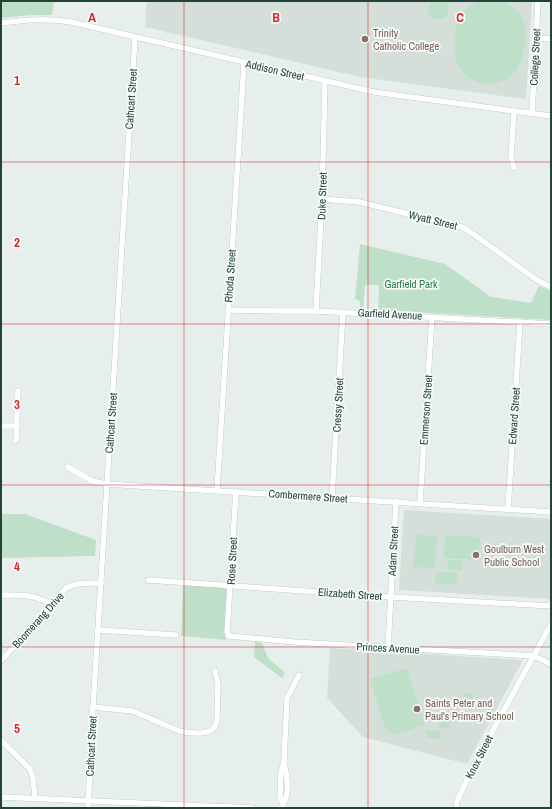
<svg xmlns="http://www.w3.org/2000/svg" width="552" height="809" viewBox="0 0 552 809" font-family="'Archivo Narrow',sans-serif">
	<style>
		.built { fill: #d4dfda }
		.green { fill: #bfe0c8 }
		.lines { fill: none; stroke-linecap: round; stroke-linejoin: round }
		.minor-casing { stroke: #a8b8b2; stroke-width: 6 }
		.minor { stroke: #fff; stroke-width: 5.5 }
		.grid { fill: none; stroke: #d62828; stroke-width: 1; stroke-opacity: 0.55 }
		.education-dot { fill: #8d6e63; stroke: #f7fbf9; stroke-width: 1.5 }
		.labels { text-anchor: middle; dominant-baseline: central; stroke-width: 3.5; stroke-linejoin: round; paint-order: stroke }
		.education-label { font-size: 11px; fill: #785e54; stroke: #f7fbf9; text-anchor: start }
		.street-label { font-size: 11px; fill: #24423a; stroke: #f7fbf9 }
		.park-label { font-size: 11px; fill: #2d7a4b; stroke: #f7fbf9 }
		.grid-label { font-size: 13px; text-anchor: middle; font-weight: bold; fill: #d62828; stroke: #f7fbf9; stroke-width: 3.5; stroke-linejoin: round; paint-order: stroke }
	</style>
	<rect width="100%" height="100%" fill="#e6efeb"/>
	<g class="built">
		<polygon points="147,1 532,1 526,99 360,77 145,27"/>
		<polygon points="404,510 551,519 551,599 399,590"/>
		<polygon points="330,648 523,660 467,764 363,737 327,698"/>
	</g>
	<g class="green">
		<polygon points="1,1 54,1 52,15 31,15 1,18"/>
		<polygon points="430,1 449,1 447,17 443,17 443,19 432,18 432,15 428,15"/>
		<path d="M480,1C487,1 497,0 504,2C514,5 525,18 526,29C526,33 525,37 525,41C523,65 514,83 488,84C476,84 466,77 460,68C451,56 453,25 463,13C467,7 473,4 480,1Z"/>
		<polygon points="360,244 445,264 491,297 531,303 539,286 551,291 551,320 378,310 379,285 365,285 363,309 360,309 360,301 355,299"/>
		<polygon points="1,514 25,514 96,540 95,556 1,558"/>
		<polygon points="416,535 437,536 435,568 413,567"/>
		<polygon points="445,535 480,537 478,560 444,558"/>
		<polygon points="448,560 463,561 462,570 447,569"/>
		<polygon points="436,572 457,573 457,584 435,583"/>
		<polygon points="183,585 223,587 226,589 228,592 225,634 226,640 181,636"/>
		<polygon points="255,642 262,643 268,658 285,673 282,678 254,657"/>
		<polygon points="407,668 425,725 393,735 386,730 370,679"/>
		<polygon points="464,693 473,693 473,709 463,708"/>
		<polygon points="439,712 451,713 450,728 439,728"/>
		<polygon points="427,730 440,731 439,739 426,738"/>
	</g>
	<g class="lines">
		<g class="minor-casing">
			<g id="minor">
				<path d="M1,23C25,20 47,18 71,22L374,92L551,116"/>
				<polyline points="537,38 551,39"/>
				<polyline points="532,113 538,1"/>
				<polyline points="514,167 511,157 514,111"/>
				<polyline points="322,199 359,202 462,227 469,231 537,280 551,287"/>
				<polyline points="228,310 278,311 316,311 551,324"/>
				<polyline points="316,311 322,199 325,81"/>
				<polyline points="1,426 17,426"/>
				<polyline points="16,440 18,391"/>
				<polyline points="68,467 92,481 107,484 551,512"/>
				<polyline points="217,490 244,63"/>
				<polyline points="236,491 227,632 229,636 294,642 534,656 551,664"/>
				<polyline points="332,497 343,312"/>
				<polyline points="420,503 432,317"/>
				<polyline points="508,509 520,322"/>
				<polyline points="148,580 391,597 551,606"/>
				<path d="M1,595C23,595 31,594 51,604"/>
				<polyline points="98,630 176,635"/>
				<polyline points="388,648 396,501"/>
				<path d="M1,661L66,588C78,582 88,583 101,583"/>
				<path d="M93,707L133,711L179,731C192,733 215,738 217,720L218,684L215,671"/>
				<polyline points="1,740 30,769 33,778 35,799"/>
				<polyline points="1,797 253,808"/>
				<path d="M283,804C290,795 287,773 284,763"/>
				<polyline points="88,808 93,707 135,38"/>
				<polyline points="283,808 283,804 280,796 281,773 284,761 287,698 299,675"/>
				<polyline points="456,808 457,801 474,765 551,624"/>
			</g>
		</g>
		<use href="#minor" class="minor"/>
	</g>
	<path class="grid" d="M184,1V808M368,1V808M1,162H551M1,324H551M1,485H551M1,647H551"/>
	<g class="education-dot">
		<circle cx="365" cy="39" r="4"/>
		<circle cx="476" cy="555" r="4"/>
		<circle cx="417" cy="709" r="4"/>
	</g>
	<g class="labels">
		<g class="education-label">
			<text x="373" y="33">Trinity<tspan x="373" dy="13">Catholic College</tspan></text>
			<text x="484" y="549">Goulburn West<tspan x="484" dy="13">Public School</tspan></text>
			<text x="425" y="703">Saints Peter and<tspan x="425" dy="13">Paul's Primary School</tspan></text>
		</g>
		<g class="street-label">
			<text transform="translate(535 57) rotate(-87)">College Street</text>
			<text transform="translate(275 70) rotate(13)">Addison Street</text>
			<text transform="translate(131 99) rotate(-86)">Cathcart Street</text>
			<text transform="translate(322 196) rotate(-88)">Duke Street</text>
			<text transform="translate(433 220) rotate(14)">Wyatt Street</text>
			<text transform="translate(230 276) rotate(-86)">Rhoda Street</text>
			<text transform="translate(390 314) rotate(3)">Garfield Avenue</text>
			<text transform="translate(338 405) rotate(-87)">Cressy Street</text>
			<text transform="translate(426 410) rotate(-86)">Emmerson Street</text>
			<text transform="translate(514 416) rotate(-86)">Edward Street</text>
			<text transform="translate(111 423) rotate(-86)">Cathcart Street</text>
			<text transform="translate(308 496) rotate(4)">Combermere Street</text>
			<text transform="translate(393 551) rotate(-87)">Adam Street</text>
			<text transform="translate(232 561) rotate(-87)">Rose Street</text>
			<text transform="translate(350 594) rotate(4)">Elizabeth Street</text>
			<text transform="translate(38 620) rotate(-48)">Boomerang Drive</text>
			<text transform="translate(388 648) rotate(3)">Princes Avenue</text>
			<text transform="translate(91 746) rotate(-87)">Cathcart Street</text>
			<text transform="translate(479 757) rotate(-63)">Knox Street</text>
		</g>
		<g class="park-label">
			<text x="411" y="284">Garfield Park</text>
		</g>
	</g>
	<g class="grid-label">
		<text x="92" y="22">A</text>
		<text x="276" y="22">B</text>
		<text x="460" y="22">C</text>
		<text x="17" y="85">1</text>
		<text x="17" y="247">2</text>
		<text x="17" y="409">3</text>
		<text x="17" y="571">4</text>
		<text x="17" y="733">5</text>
	</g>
	<rect width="552" height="809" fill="none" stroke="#24423a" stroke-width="4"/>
</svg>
